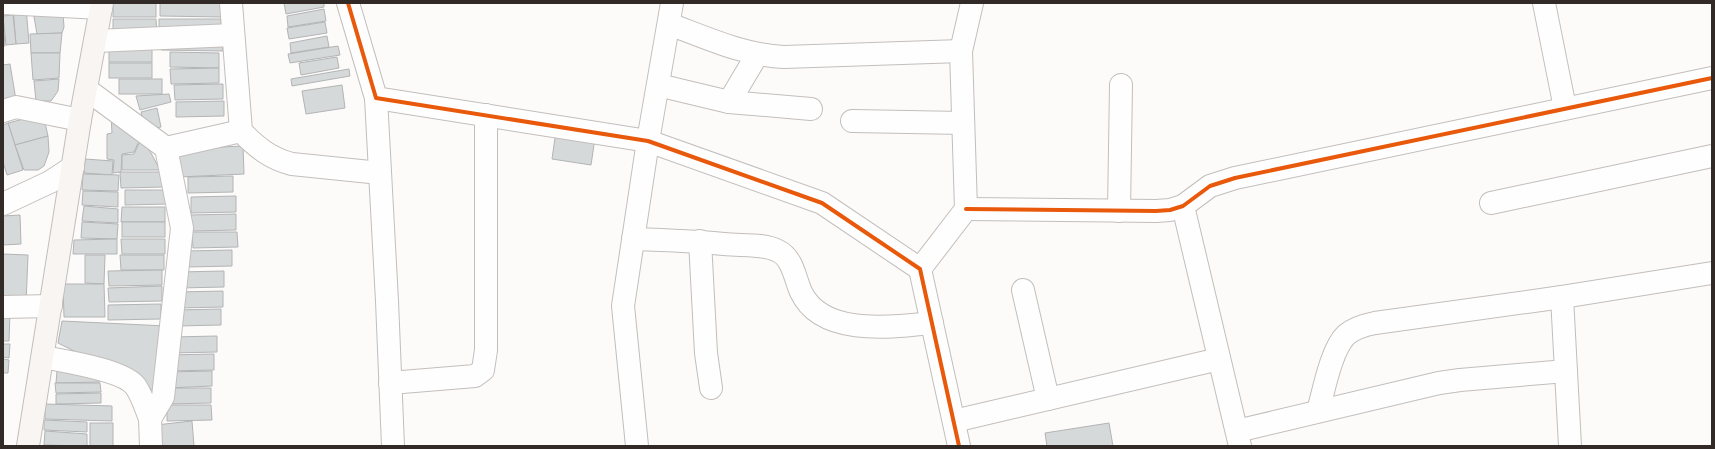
<svg xmlns="http://www.w3.org/2000/svg" width="1715" height="449" viewBox="0 0 1715 449" font-family="'Exo 2',sans-serif">
	<style>
		.building { fill: #d6d9da; stroke: #b2b4b5 }
		.lines { fill: none; stroke-linecap: round; stroke-linejoin: round }
		.street-casing { stroke: #c2bebb; stroke-width: 24 }
		.secondary-casing { stroke: #c2bebb; stroke-width: 24 }
		.street { stroke: #fffefe; stroke-width: 22 }
		.secondary { stroke: #f9f5f3; stroke-width: 22 }
		.cycleway-casing { stroke: #fff; stroke-width: 6 }
		.cycleway { stroke: #e8590c; stroke-width: 4 }
	</style>
	<rect width="100%" height="100%" fill="#fdfbf9"/>
	<g class="building">
		<rect x="113" y="3" width="43" height="14"/>
		<polygon points="160,3 221,3 222,17 160,16"/>
		<polygon points="284,3 324,3 324,7 286,14"/>
		<polygon points="26,7 29,43 16,44 13,8"/>
		<polygon points="324,9 326,21 288,27 287,16"/>
		<polygon points="33,11 63,13 64,27 62,33 37,34"/>
		<polygon points="13,15 16,44 6,45 3,16"/>
		<polygon points="3,17 5,46 3,46"/>
		<polygon points="113,19 156,19 157,34 113,34"/>
		<polygon points="159,19 221,19 221,34 159,33"/>
		<polygon points="325,22 327,33 289,39 287,28"/>
		<polygon points="62,33 60,53 31,53 30,34"/>
		<polygon points="327,36 329,47 291,53 290,43"/>
		<polygon points="221,39 223,51 161,50 162,40"/>
		<polygon points="338,46 340,55 290,63 288,54"/>
		<rect x="109" y="47" width="43" height="15"/>
		<polygon points="170,52 219,53 219,68 170,67"/>
		<polygon points="31,53 60,53 59,78 33,80"/>
		<polygon points="337,57 339,68 301,75 299,63"/>
		<rect x="109" y="63" width="43" height="15"/>
		<polygon points="10,64 16,100 3,101 3,65"/>
		<polygon points="219,68 219,83 171,84 170,69"/>
		<polygon points="349,69 350,76 292,86 291,79"/>
		<polygon points="59,79 58,91 51,101 36,101 34,81"/>
		<rect x="119" y="79" width="43" height="15"/>
		<polygon points="223,84 223,99 175,100 174,85"/>
		<polygon points="342,85 345,108 306,114 302,91"/>
		<polygon points="169,94 171,102 140,110 136,96"/>
		<polygon points="224,101 224,116 176,117 176,102"/>
		<polygon points="157,108 161,127 145,130 141,112"/>
		<polygon points="43,114 48,136 15,145 8,123"/>
		<polygon points="111,116 140,139 134,152 122,154 121,172 113,173 114,160 107,159 107,134 112,133"/>
		<polygon points="8,123 23,170 7,175 3,162 3,125"/>
		<polygon points="556,131 595,138 591,165 552,159"/>
		<polygon points="48,136 49,152 44,166 38,170 24,170 15,145"/>
		<polygon points="141,139 151,153 160,170 122,170 122,155 134,154"/>
		<polygon points="243,146 244,174 179,177 178,149"/>
		<polygon points="85,159 113,161 112,175 84,173"/>
		<polygon points="120,172 164,172 164,187 121,188"/>
		<polygon points="83,174 119,175 118,191 82,190"/>
		<polygon points="233,176 233,192 188,193 188,177"/>
		<polygon points="125,190 168,190 169,204 125,205"/>
		<polygon points="83,191 118,192 118,207 82,205"/>
		<polygon points="236,196 236,212 191,213 191,197"/>
		<polygon points="84,206 118,209 118,223 82,221"/>
		<polygon points="122,207 165,207 165,222 121,222"/>
		<polygon points="236,214 236,230 191,231 191,215"/>
		<polygon points="20,215 21,244 3,245 3,216"/>
		<polygon points="82,222 118,224 117,239 81,238"/>
		<rect x="122" y="222" width="43" height="15"/>
		<polygon points="192,232 237,232 238,247 193,248"/>
		<polygon points="117,239 117,254 73,254 74,240"/>
		<polygon points="121,239 165,239 165,254 122,254"/>
		<polygon points="232,250 232,266 187,267 187,251"/>
		<polygon points="3,254 28,255 26,304 3,303"/>
		<polygon points="85,255 105,255 104,284 85,283"/>
		<polygon points="120,255 164,255 164,270 121,270"/>
		<polygon points="162,270 162,285 109,286 108,271"/>
		<polygon points="224,271 224,287 180,288 179,272"/>
		<polygon points="63,284 104,284 105,317 64,317"/>
		<polygon points="162,286 162,301 109,302 108,288"/>
		<polygon points="223,291 223,307 178,308 178,292"/>
		<polygon points="161,304 161,319 108,320 108,305"/>
		<polygon points="221,309 221,325 177,326 177,310"/>
		<polygon points="3,313 10,313 9,341 3,341"/>
		<polygon points="62,321 166,326 158,393 58,343"/>
		<polygon points="217,336 217,352 172,353 172,337"/>
		<polygon points="3,344 10,344 9,358 3,357"/>
		<polygon points="214,354 214,370 170,371 169,355"/>
		<polygon points="3,359 9,360 8,373 3,373"/>
		<polygon points="57,371 98,372 100,382 56,383"/>
		<polygon points="212,371 212,386 168,388 167,372"/>
		<polygon points="55,383 100,383 101,392 56,393"/>
		<polygon points="166,388 211,388 211,403 166,404"/>
		<polygon points="101,393 101,403 56,404 56,394"/>
		<polygon points="45,404 112,406 112,421 45,419"/>
		<polygon points="167,405 211,405 212,420 167,421"/>
		<polygon points="44,420 87,422 87,432 44,430"/>
		<polygon points="192,421 194,446 159,446 156,425"/>
		<rect x="90" y="423" width="23" height="23"/>
		<polygon points="1109,423 1113,446 1047,446 1045,433"/>
		<polygon points="45,431 87,434 87,446 44,445"/>
	</g>
	<g class="lines">
		<g class="street-casing">
			<g id="street">
				<polyline points="3,3 101,8"/>
				<path d="M231,3L241,131C256,147 271,159 292,164L380,173"/>
				<polyline points="348,3 376,98 648,141 822,203 920,269 959,446"/>
				<polyline points="1544,3 1565,108"/>
				<path d="M669,24C707,38 743,55 784,57L961,51"/>
				<polyline points="95,41 233,35"/>
				<polyline points="658,85 729,102 811,109"/>
				<polyline points="86,89 166,148 182,228 163,397 150,419 151,446"/>
				<polyline points="376,98 387,301 393,446"/>
				<polyline points="729,102 757,55"/>
				<polyline points="3,111 16,107 80,120"/>
				<polyline points="852,121 963,123"/>
				<polyline points="166,148 241,131"/>
				<polyline points="1491,203 1712,156"/>
				<polyline points="3,204 50,182 73,167"/>
				<polyline points="1183,206 1240,446"/>
				<polyline points="966,209 1156,211 1170,210 1183,206 1210,186 1235,178 1712,78"/>
				<polyline points="1119,211 1121,85"/>
				<path d="M633,239C664,240 694,241 724,244C741,246 763,243 778,251C793,258 795,279 801,292C822,337 893,327 932,323"/>
				<polyline points="700,241 706,353 711,388"/>
				<polyline points="920,269 966,209 961,51 972,3"/>
				<polyline points="1023,290 1048,399"/>
				<polyline points="1562,297 1570,446"/>
				<polyline points="3,307 51,306"/>
				<path d="M43,357C63,361 125,370 136,387C142,396 146,408 150,419"/>
				<polyline points="390,383 475,376 483,370 486,350 486,115"/>
				<path d="M1318,411C1324,390 1331,350 1346,335C1354,328 1365,325 1375,323L1562,297L1712,273"/>
				<polyline points="954,421 1219,359"/>
				<polyline points="1237,431 1439,383 1460,380 1566,371"/>
				<polyline points="637,446 623,306 648,141 672,3"/>
			</g>
		</g>
		<g class="secondary-casing">
			<polyline id="secondary" points="28,446 80,120 102,3"/>
		</g>
		<use href="#street" class="street"/>
		<use href="#secondary" class="secondary"/>
		<g class="cycleway-casing">
			<g id="cycleway">
				<polyline points="348,3 376,98 648,141 822,203 920,269 959,446"/>
				<polyline points="966,209 1156,211 1170,210 1183,206 1210,186 1235,178 1712,78"/>
			</g>
		</g>
		<use href="#cycleway" class="cycleway"/>
	</g>
	<rect width="1715" height="449" fill="none" stroke="#322a27" stroke-width="8"/>
</svg>
